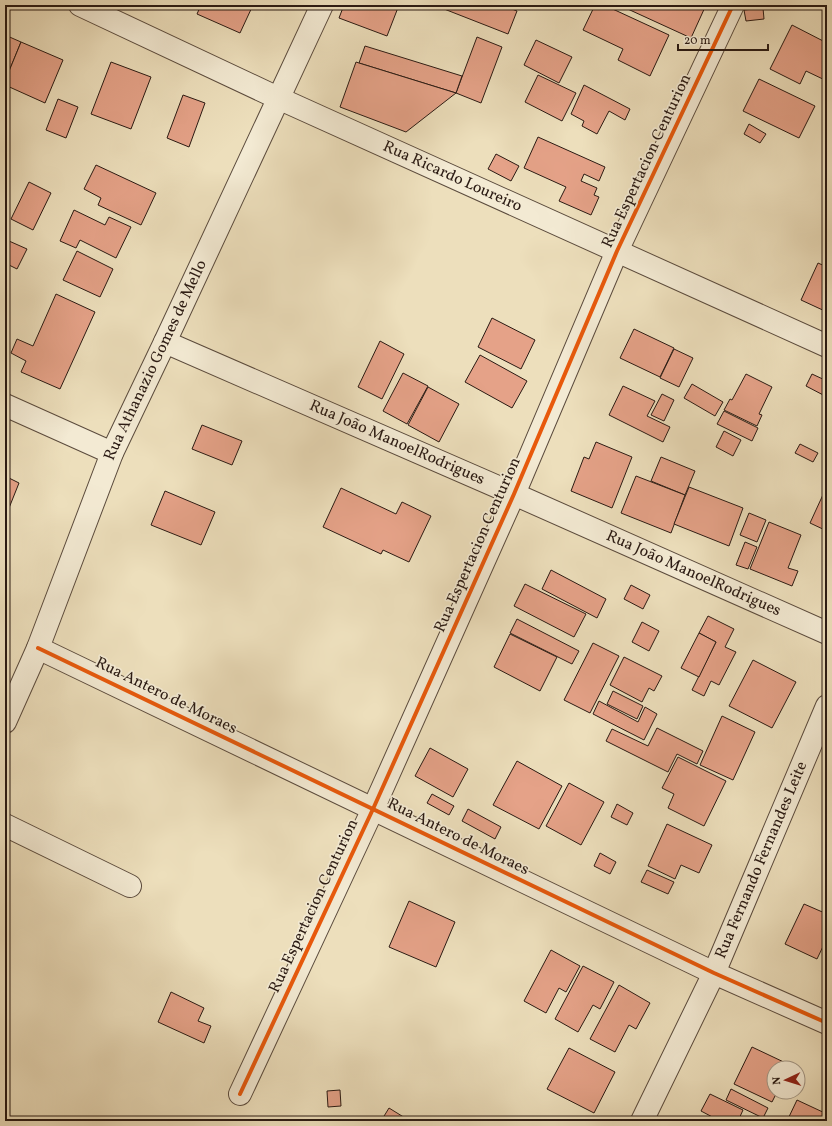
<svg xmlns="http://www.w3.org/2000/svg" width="832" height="1126" viewBox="0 0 832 1126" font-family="Vollkorn,serif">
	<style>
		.building { fill: #e5a288; stroke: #2a1a13 }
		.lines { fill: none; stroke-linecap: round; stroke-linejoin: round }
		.minor-casing { stroke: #5b4b3d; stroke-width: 24 }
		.minor { stroke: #f3ead3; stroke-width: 22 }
		.cycleway-casing { stroke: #f3ead3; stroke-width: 6 }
		.cycleway { stroke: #e8590c; stroke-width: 4 }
		.labels { text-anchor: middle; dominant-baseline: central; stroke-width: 3.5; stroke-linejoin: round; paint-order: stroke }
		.street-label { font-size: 16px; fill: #2a1a13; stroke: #f3ead3 }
	</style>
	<rect width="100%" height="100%" fill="#eddfbc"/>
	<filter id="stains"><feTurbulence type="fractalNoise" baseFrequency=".005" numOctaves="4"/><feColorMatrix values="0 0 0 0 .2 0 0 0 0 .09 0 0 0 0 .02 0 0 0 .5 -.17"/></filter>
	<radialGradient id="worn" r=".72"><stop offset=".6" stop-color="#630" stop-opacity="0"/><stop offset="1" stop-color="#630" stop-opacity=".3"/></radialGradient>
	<g class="building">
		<polygon points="201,5 253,5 240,33 197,14"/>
		<polygon points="344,5 399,5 387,36 339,18"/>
		<polygon points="440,5 502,5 517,11 508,34 439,7"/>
		<polygon points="595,5 604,5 669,35 650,76 618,60 623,49 583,30"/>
		<polygon points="619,5 706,5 691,38"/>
		<polygon points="763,8 764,19 746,21 744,10"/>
		<polygon points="792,25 827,43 827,81 806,71 800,84 770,69"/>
		<polygon points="5,35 21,42 5,81"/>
		<polygon points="477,37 502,47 481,103 456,93"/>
		<polygon points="536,40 572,57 559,83 524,65"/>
		<polygon points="21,42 63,60 45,103 5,85 5,81"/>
		<polygon points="365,46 462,76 456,93 359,63"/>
		<polygon points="111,62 151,77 131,129 91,114"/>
		<polygon points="356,62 359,63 456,93 406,132 340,107"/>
		<polygon points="538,75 576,93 562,121 525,102"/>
		<polygon points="759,79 815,106 799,138 743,111"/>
		<polygon points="584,85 630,109 625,120 609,111 597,134 582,126 584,121 571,114"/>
		<polygon points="183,95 205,103 189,147 167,138"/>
		<polygon points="58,99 78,107 66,138 46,130"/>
		<polygon points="749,124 766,134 760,143 744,134"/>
		<polygon points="538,137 605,167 599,181 584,174 581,181 597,188 594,195 599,197 591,215 559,201 566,187 524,168"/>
		<polygon points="496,154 519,166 511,181 488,169"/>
		<polygon points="96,165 156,193 141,225 98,205 101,198 84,189"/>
		<polygon points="29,182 51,193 33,230 11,219"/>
		<polygon points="74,210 105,225 109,217 131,227 116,258 80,240 76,248 60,241"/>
		<polygon points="9,241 27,249 17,269 5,263 5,250"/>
		<polygon points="77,251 113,269 100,297 63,280"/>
		<polygon points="818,263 827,267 827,312 801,300"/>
		<polygon points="56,294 95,312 60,389 21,372 26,361 11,353 17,339 33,346"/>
		<polygon points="492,318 535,340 521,369 478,347"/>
		<polygon points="634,329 674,348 660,377 620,358"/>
		<polygon points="380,341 404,354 382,399 358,387"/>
		<polygon points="674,349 693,358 679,387 660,378"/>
		<polygon points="480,355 527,381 512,408 465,382"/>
		<polygon points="403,373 428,386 407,424 383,411"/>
		<polygon points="746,374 772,387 759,414 762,415 757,426 724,410 730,399 732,400"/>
		<polygon points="812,374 827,381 827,397 806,386"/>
		<polygon points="692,384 723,402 715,416 684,398"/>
		<polygon points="623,386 655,401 647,416 670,427 663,442 609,415"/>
		<polygon points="428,387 459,404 439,442 408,425"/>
		<polygon points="662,394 674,400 664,421 651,415"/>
		<polygon points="724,411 758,428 752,441 717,424"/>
		<polygon points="202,425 242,441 232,465 192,449"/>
		<polygon points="724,431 741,440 733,456 716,447"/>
		<polygon points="596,442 632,457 612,508 571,491 584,457 589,459"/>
		<polygon points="800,444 818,453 813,462 795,453"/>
		<polygon points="827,448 827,459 823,457"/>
		<polygon points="661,457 695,471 685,495 651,481"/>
		<polygon points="5,476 19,483 5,518"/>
		<polygon points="636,476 685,495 671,533 621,513"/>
		<polygon points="827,486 827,531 810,523"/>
		<polygon points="689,487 743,508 729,546 674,524"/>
		<polygon points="341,488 396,514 402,502 431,516 409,562 383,550 381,554 323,527"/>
		<polygon points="165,491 215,512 201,545 151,525"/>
		<polygon points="749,513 766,520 757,542 740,535"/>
		<polygon points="769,522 801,535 788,568 798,571 792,586 750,569"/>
		<polygon points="745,542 757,547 748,569 736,565"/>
		<polygon points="551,570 606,599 597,618 542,589"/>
		<polygon points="525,584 586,614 574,637 514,606"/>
		<polygon points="631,585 650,595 643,609 624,599"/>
		<polygon points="708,616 734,629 725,647 736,652 719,685 711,681 704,696 692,690 716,642 699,633"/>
		<polygon points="517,619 579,651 572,664 510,633"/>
		<polygon points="642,622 659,631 649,651 632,642"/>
		<polygon points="699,633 716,642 699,677 681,668"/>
		<polygon points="510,634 557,657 540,691 494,667"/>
		<polygon points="593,643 619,656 590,713 564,700"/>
		<polygon points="624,657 662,676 654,691 649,688 642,702 610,685"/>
		<polygon points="753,660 796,682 772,728 729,706"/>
		<polygon points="613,691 643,706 637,719 607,704"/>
		<polygon points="599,701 638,722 645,707 657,714 644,740 593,714"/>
		<polygon points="722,716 755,732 733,780 700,765"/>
		<polygon points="657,728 703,751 697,764 677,754 668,772 606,741 612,729 648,746"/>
		<polygon points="430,748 468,769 453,797 415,776"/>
		<polygon points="678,757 726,781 704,826 668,808 674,794 662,788"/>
		<polygon points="517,761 562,786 539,829 493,805"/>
		<polygon points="569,783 604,802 581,845 546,826"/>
		<polygon points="432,794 454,806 449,815 427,803"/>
		<polygon points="617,804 633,813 627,825 611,817"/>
		<polygon points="468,809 501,827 495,839 462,821"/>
		<polygon points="667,824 712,845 699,873 681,865 675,879 648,866"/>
		<polygon points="600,853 616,862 610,874 594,866"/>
		<polygon points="647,870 674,882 668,894 641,882"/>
		<polygon points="409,901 455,922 436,967 389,947"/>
		<polygon points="804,904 827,914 827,938 817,959 785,944"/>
		<polygon points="551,950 580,966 566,992 559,988 546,1013 524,1001"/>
		<polygon points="583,966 614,982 600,1009 593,1005 578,1032 555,1019"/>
		<polygon points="619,985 650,1003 636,1029 629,1025 615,1052 590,1039"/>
		<polygon points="171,992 204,1008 198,1021 211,1026 204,1043 158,1022"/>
		<polygon points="752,1047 790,1065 789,1068 774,1068 774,1092 777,1092 772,1102 734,1084"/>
		<polygon points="569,1048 615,1072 594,1113 547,1089"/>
		<polygon points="731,1089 768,1108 763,1118 726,1100"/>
		<polygon points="340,1090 341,1106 328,1107 327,1091"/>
		<polygon points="710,1094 743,1110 738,1121 720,1121 701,1111"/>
		<polygon points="797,1100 827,1114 827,1117 825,1121 787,1121"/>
		<polygon points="389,1108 410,1121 381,1121"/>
	</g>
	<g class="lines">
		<g class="minor-casing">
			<g id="minor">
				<path id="s1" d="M80,5L278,98L827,346"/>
				<path id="s2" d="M165,342L514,494L827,633"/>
				<polyline points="5,405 112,453"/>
				<polyline points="38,648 714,973 827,1023"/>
				<path id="s3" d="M5,722L38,648L112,453L165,342L322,5"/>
				<polyline points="5,825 130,886"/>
				<polyline points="240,1094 373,809 514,494 617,251 733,5"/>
				<path id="s4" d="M642,1121L714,973L827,706"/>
			</g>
		</g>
		<use href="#minor" class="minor"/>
		<g class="cycleway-casing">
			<g id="cycleway">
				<polyline points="38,648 714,973 827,1023"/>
				<polyline points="240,1094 373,809 514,494 617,251 733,5"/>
			</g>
		</g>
		<use href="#cycleway" class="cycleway"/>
	</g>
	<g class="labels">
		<g class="street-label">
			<text transform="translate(647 161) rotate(-65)">Rua Espertacion Centurion</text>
			<text stroke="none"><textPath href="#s1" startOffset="410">Rua Ricardo Loureiro</textPath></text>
			<text stroke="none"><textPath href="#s3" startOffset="392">Rua Athanazio Gomes de Mello</textPath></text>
			<text stroke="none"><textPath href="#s2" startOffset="253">Rua João ManoelRodrigues</textPath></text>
			<text transform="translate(478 545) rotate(-66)">Rua Espertacion Centurion</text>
			<text stroke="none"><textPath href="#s2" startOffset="577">Rua João ManoelRodrigues</textPath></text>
			<text transform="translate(166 696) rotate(26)">Rua Antero de Moraes</text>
			<text transform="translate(458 837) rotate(26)">Rua Antero de Moraes</text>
			<text stroke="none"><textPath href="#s4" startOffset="287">Rua Fernando Fernandes Leite</textPath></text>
			<text transform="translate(314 906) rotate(-65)">Rua Espertacion Centurion</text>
		</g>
	</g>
	<rect width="832" height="1126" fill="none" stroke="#eddfbc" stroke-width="20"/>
	<rect x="6" y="6" width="820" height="1114" fill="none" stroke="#2a1a13" stroke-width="2"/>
	<rect x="10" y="10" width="812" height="1106" fill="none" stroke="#2a1a13"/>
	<g transform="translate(786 1080) rotate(266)"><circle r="19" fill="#f3ead3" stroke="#a39786"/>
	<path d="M0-3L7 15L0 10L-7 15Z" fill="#8f2418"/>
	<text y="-6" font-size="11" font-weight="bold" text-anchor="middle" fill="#2a1a13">N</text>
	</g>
	<path d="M678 44v6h90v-6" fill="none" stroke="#2a1a13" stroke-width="2"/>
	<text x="684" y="44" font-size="12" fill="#2a1a13" stroke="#f3ead3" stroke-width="3" paint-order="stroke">20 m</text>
	<rect width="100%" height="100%" filter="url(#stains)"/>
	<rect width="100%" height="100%" fill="url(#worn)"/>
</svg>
